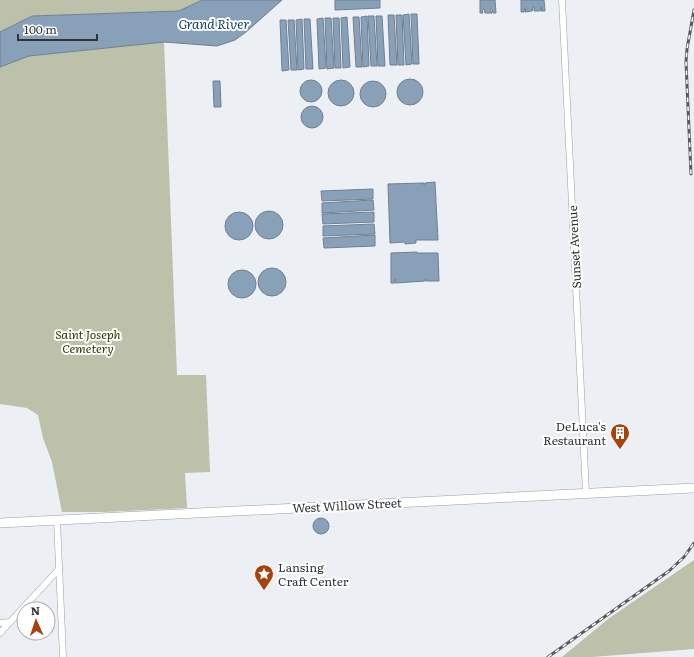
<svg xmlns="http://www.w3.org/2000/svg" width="694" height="657" viewBox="0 0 694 657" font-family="Literata,serif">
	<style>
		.green { fill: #bdc1aa }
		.water { fill: #89a1b8; stroke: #6f8091 }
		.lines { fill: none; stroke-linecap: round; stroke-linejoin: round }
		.street-casing { stroke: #9b9ea2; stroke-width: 7 }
		.secondary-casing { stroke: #9b9ea2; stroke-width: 10 }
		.street { stroke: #fff; stroke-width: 6 }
		.secondary { stroke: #fff; stroke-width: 9 }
		.rail-casing { stroke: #585a5d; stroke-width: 3 }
		.rail { stroke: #fff; stroke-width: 1.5; stroke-dasharray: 4.5; stroke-linecap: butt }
		.labels { text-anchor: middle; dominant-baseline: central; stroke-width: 4; stroke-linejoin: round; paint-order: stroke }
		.street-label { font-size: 12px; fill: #323335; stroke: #fff }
		.park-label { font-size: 12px; font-style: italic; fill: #323700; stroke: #fff }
		.poi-label { font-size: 12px; fill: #323335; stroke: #fff; text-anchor: end }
		.water-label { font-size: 13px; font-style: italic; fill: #1a4264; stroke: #fff }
	</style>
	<rect width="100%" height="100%" fill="#eceff4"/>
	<g class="green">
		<polygon points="0,0 202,0 179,11 32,16 0,32"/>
		<polygon points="164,42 177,375 206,375 210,472 185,473 187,508 105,512 62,512 52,462 43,438 38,415 27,408 0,404 0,67 29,56"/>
		<polygon points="694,560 694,649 592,657 562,657 608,619"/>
	</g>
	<g class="water">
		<polygon points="202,0 282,0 246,32 235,40 217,46 164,42 29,56 0,67 0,32 32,16 179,11"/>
		<polygon points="335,0 380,0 380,8 335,10"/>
		<polygon points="480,0 495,0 496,13 493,13 492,9 490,9 492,13 485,13 484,9 482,10 483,13 480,13"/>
		<polygon points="521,0 544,0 545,11 541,11 542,7 541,7 540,11 534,11 534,7 533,7 532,11 525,12 526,8 525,8 524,12 521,12"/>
		<polygon points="409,14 412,64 406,65 403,15"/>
		<polygon points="411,14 417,14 419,64 413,64"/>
		<polygon points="388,15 394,15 397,65 390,65"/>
		<polygon points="396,15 402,15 404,65 398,65"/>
		<polygon points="367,16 369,66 363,67 361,17"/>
		<polygon points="368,16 374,16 377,66 371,66"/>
		<polygon points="376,16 382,16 385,66 378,66"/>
		<polygon points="347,17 350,67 343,68 341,18"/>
		<polygon points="353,17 359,17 362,67 356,67"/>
		<polygon points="323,18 326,68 319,69 317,19"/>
		<polygon points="325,18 331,18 334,68 327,69"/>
		<polygon points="333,18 339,18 341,68 335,68"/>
		<polygon points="302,19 304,69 298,70 296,20"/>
		<polygon points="304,19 310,19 313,69 306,69"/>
		<polygon points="280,20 286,20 289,70 282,71"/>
		<polygon points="288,20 294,20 297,70 291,70"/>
		<circle cx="410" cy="92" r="13"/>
		<circle cx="341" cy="93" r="13"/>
		<circle cx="311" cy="91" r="11"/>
		<circle cx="373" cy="94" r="13"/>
		<polygon points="213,81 220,81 221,107 214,107"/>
		<circle cx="312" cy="117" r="11"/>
		<polygon points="435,182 438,240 416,240 416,243 405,244 405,242 390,243 388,184 424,183 424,185 425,183"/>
		<polygon points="373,189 373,199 322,201 321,191"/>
		<polygon points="373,200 374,210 322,213 322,203"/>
		<circle cx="269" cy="225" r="14"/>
		<circle cx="239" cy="226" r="14"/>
		<polygon points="374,212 374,222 323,224 322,214"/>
		<polygon points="374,224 375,234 323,236 323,226"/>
		<polygon points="375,235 375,246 324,248 323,238"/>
		<polygon points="417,252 417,253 438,253 439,281 426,281 426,279 425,281 396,283 395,279 395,283 391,283 391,253"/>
		<circle cx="272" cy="282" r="14"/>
		<circle cx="242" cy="284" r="14"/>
		<circle cx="321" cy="526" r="8"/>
	</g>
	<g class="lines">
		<g class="street-casing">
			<g id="street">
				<polyline points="562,0 586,493"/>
				<polyline points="57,520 63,657"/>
				<polyline points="0,623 10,622"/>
				<polyline points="0,633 59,569"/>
			</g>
		</g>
		<g class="secondary-casing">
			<polyline id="secondary" points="0,523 694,488"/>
		</g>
		<use href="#street" class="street"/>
		<use href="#secondary" class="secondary"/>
		<g class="rail-casing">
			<g id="rail">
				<polyline points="691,174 686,62 687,49 694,10"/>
				<polyline points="548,657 669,571 684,557 694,543"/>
			</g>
		</g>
		<use href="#rail" class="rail"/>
	</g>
	<defs>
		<g id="building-pin" transform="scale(1)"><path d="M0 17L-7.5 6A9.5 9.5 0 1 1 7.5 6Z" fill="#a7440d" stroke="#fff"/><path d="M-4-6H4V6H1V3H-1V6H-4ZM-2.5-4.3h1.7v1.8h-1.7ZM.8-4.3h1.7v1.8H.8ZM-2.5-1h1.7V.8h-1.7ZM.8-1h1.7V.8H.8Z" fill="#fff"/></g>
		<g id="sight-pin" transform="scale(1)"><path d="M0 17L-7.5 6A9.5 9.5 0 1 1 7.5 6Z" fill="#a7440d" stroke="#fff"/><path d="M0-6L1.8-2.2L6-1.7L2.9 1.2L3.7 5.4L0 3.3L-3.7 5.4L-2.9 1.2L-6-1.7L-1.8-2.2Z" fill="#fff"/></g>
	</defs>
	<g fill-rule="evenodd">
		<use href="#building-pin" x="620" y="433"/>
		<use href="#sight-pin" x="264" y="574"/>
	</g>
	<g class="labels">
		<g class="street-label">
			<text transform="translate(574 247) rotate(-93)">Sunset Avenue</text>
			<text transform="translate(347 505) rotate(-3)">West Willow Street</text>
		</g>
		<g class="park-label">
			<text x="88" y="334">Saint Joseph<tspan x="88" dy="14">Cemetery</tspan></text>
		</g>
		<g class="poi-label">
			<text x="606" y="426">DeLuca's<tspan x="606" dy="14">Restaurant</tspan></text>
			<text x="278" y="567" text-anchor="start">Lansing<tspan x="278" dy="14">Craft Center</tspan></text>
		</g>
		<g class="water-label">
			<text x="214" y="23">Grand River</text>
		</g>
	</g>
	<g transform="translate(36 621) rotate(357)"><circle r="19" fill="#ffffff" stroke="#adadae"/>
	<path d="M0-3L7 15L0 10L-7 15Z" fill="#a7440d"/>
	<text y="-6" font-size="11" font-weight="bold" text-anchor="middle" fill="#323335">N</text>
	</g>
	<path d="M18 34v6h79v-6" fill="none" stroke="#323335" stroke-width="2"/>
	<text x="24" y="34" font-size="12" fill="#323335" stroke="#ffffff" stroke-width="3" paint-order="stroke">100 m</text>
</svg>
